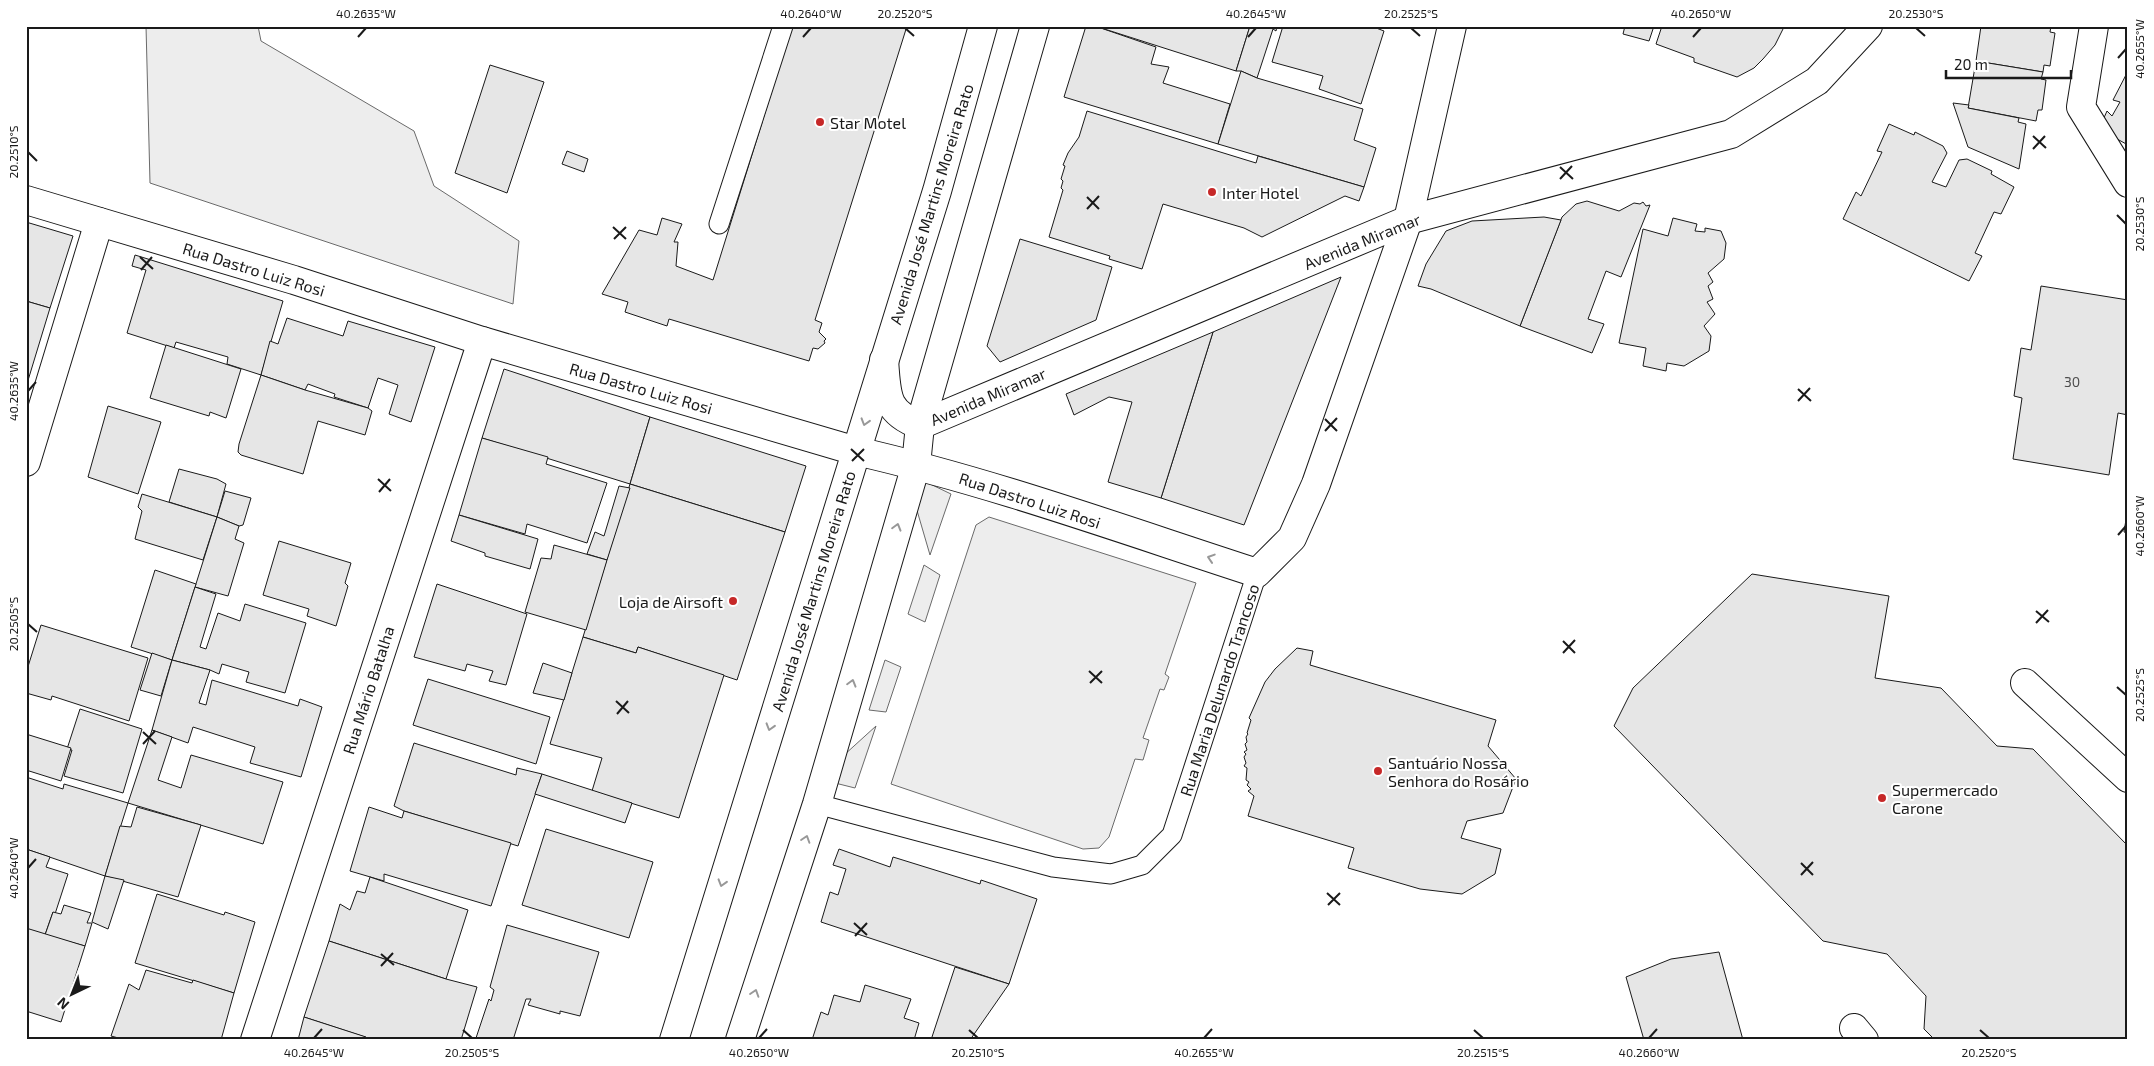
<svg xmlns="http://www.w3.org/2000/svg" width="2154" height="1066" viewBox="0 0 2154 1066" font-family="'Exo 2',sans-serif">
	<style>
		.built { fill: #ededed; stroke: #6a6a6a }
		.building { fill: #e6e6e6; stroke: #1a1a1a }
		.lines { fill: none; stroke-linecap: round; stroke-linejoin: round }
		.service-casing { stroke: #1a1a1a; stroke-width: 21 }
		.minor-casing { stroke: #1a1a1a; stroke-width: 30 }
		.tertiary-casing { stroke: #1a1a1a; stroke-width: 30 }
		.service { stroke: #fff; stroke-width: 19 }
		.minor { stroke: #fff; stroke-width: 28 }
		.tertiary { stroke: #fff; stroke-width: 28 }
		.oneway { stroke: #989898 }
		.ticks { fill: none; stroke: #1a1a1a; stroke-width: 2 }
		.poi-dot { fill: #c62828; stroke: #fff; stroke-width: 2 }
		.labels { text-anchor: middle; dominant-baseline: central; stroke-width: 4; stroke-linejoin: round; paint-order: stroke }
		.number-label { font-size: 14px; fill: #4d4d4d }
		.poi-label { font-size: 16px; fill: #1a1a1a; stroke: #fff; text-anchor: start }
		.street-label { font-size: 16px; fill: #1a1a1a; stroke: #fff }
		.neatline { fill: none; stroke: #1a1a1a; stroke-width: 2 }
		.ticks-label { font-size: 12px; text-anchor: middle; fill: #1a1a1a }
	</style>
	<rect width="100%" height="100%" fill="#fff"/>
	<g class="built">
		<polygon points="146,26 258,26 261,41 414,131 434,186 519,241 513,304 150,183"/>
		<polygon points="926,482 951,494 930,555 916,507"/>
		<polygon points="989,517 1196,583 1165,674 1169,677 1164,690 1160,689 1143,738 1149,740 1143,760 1135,759 1109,837 1099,848 1083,849 891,784 976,525"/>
		<polygon points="924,565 940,575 925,622 908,614"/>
		<polygon points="885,660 901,667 886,712 869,710"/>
		<polygon points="876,726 855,788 827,781 832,766"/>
	</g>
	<g class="building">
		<polygon points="792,26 907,26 815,320 822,323 819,332 826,339 824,341 825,343 818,349 813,348 809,361 669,319 667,326 625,312 628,302 602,294 639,230 657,235 662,218 682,224 674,242 678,242 676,266 713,280"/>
		<polygon points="1086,26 1095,26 1156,47 1151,64 1169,67 1163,83 1230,104 1218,144 1064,97"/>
		<polygon points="1095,26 1250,26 1236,71"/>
		<polygon points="1250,26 1277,26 1276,31 1273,29 1257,78 1241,71 1236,71"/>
		<polygon points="1283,26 1371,26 1384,31 1361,104 1319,89 1323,76 1272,62"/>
		<polygon points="1625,26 1654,26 1649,41 1623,34"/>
		<polygon points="1662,26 1783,26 1784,27 1775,45 1763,59 1754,68 1737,77 1694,62 1694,58 1656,44"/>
		<polygon points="1981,26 2051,26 2050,32 2055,33 2050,66 2044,65 2043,72 1976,61"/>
		<polygon points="1976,61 2043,72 2041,79 2046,80 2042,110 2038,110 2036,121 1968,108"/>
		<polygon points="490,65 544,82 507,193 455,173"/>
		<polygon points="1241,71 1257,78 1363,109 1354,140 1376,148 1364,187 1218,144"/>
		<polygon points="2128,71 2128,145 2099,129 2107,111 2112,116 2120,102 2113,100"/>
		<polygon points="1953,103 1969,105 1968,108 2019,118 2018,122 2026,124 2019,169 1968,147"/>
		<polygon points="1087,111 1256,163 1258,156 1364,187 1359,201 1345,196 1262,237 1244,228 1163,204 1142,269 1109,259 1110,256 1049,237 1063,190 1061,188 1063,181 1061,179 1065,166 1063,165 1068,153 1079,137"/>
		<polygon points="1889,124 1914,135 1915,132 1943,146 1947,153 1932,182 1946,187 1959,160 1967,159 1992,171 1991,174 2014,187 2001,214 1994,212 1975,253 1982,256 1969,281 1843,219 1856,192 1861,196 1882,152 1877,151"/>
		<polygon points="567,151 588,159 584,172 562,164"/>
		<polygon points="1587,201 1619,211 1634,203 1640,204 1643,202 1646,206 1650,205 1621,277 1606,271 1588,319 1604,324 1592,353 1520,326 1562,217 1576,204"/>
		<polygon points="1544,217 1561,220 1520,326 1431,289 1418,286 1426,264 1446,231 1472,221"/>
		<polygon points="1673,218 1697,224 1695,231 1705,232 1705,228 1721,231 1726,243 1724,259 1708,273 1713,282 1708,286 1713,299 1707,302 1715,314 1704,326 1711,336 1709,351 1684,366 1667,363 1666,371 1643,366 1646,348 1619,343 1643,229 1668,236"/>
		<polygon points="26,222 73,236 50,308 26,301"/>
		<polygon points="1020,239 1112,267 1096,320 1000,362 987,346"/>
		<polygon points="135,255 283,301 261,375 227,364 228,357 176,342 174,348 127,333 146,270 132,266"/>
		<polygon points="1341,277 1244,525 1161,498 1213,332"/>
		<polygon points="2041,286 2128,300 2126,365 2128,366 2128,415 2118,413 2109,475 2013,459 2022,398 2014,396 2021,348 2031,350"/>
		<polygon points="26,301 50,308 26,387"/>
		<polygon points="287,318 343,336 348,321 435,347 411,422 389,414 398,385 378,378 368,408 334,397 335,394 308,384 305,390 261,375 270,341 278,344"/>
		<polygon points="1213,332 1161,498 1108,482 1132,402 1109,397 1074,415 1066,394"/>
		<polygon points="166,345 241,369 226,418 210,412 209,416 150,398"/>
		<polygon points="504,369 650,417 630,484 482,438"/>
		<polygon points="261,375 305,390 368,408 372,411 365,435 318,421 303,474 241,455 238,452 239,444"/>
		<polygon points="108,406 161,422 138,494 88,477"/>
		<polygon points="650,417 806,466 785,532 630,484"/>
		<polygon points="482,438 548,457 546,464 607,483 587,543 527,524 525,534 459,515"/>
		<polygon points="179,469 217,479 226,484 217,517 169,502"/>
		<polygon points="630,484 785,532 737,680 638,647 636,653 583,637"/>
		<polygon points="619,486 630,488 607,560 587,554 595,532 604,536"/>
		<polygon points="225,491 251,498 243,525 239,526 217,517"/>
		<polygon points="142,494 217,517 203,560 135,539 142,511 138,507"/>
		<polygon points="2128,507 2128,533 2124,532"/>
		<polygon points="459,515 538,539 530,569 485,556 485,553 451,541"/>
		<polygon points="217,517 239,526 235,539 244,543 228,596 195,587"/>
		<polygon points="279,541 351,563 345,583 348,586 336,626 307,616 309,609 263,595"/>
		<polygon points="554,545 607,560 586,630 525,612 541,558 551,559"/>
		<polygon points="155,570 196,584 172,660 131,647"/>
		<polygon points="1752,574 1889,596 1875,678 1941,688 1997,746 2033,749 2128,846 2128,1040 1935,1040 1924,1029 1926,996 1887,954 1823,941 1614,726 1633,688"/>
		<polygon points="437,584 527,614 506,685 489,681 493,671 467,664 465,671 414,657"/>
		<polygon points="195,587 216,594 200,647 206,649 218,613 240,621 245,604 306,623 285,693 246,682 249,672 222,664 219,674 210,670 172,660"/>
		<polygon points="41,625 148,658 129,721 52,696 51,700 26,693 26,673"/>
		<polygon points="583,637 636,653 638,647 724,675 679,818 592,791 602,758 550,744"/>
		<polygon points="1297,648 1313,651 1310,665 1496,720 1488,746 1516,779 1503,813 1467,821 1461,838 1501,849 1495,874 1462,894 1420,889 1348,868 1354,848 1248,816 1254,796 1248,791 1251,789 1247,785 1249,782 1246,780 1247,768 1244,766 1246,763 1244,757 1246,754 1244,752 1247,750 1245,744 1247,742 1246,737 1248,734 1247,733 1251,720 1249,718 1265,682 1275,669"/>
		<polygon points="152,653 172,660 161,696 140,690"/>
		<polygon points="172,660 210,670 199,703 206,705 212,680 298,706 300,699 322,707 301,777 250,763 255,747 193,727 188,743 152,730"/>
		<polygon points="543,663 572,673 564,700 533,693"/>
		<polygon points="428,679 550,717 536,764 413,725"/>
		<polygon points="80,709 142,729 123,793 64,776 72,750 67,749"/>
		<polygon points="152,730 172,737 158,780 181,788 191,755 283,782 263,844 128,803"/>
		<polygon points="26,734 71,748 61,781 26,770"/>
		<polygon points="414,743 516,775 517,768 542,774 518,846 404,811 394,806"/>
		<polygon points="542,774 632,803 625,823 535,794"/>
		<polygon points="26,777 63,789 64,784 128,803 105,876 26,849"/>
		<polygon points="137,807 201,825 178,897 105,876 120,826 131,827"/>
		<polygon points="369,807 402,818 404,811 511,843 491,906 384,874 384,881 350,871"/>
		<polygon points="546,829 653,862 629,938 522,905"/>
		<polygon points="26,849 50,857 46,867 68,874 55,914 53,912 45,935 26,929"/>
		<polygon points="839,849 890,867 893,857 980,884 981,880 1037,899 1009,984 821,922 830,892 838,895 846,869 833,865"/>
		<polygon points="105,876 124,880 108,929 92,922"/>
		<polygon points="370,877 468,910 446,979 329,941 340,904 350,910 357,891 365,893"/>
		<polygon points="157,894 224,915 225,912 255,922 234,993 135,963"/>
		<polygon points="64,905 91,913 87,923 92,923 85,946 45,935 53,912 61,914"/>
		<polygon points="507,925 599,952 580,1016 560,1011 560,1014 528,1005 531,999 526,999 513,1040 483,1040 476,1038 489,999 491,1001 494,990 490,987"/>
		<polygon points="26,928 85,946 61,1022 26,1011"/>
		<polygon points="329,941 446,979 477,987 461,1040 374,1040 304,1017"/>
		<polygon points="1719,952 1743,1040 1644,1040 1626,977 1671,959"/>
		<polygon points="955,967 1009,984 970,1040 931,1040"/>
		<polygon points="146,970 192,983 193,980 234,993 221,1040 126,1040 111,1036 129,984 139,990"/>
		<polygon points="865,985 911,999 904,1018 919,1023 914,1040 812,1040 821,1012 828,1015 834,995 860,1002"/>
		<polygon points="304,1017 366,1037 365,1040 298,1040"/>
	</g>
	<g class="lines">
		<g class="service-casing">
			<g id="service">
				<polyline points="719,224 783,26"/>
				<polyline points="817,804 1053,867 1111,874 1142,865 1172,835 1257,573"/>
			</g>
		</g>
		<g class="minor-casing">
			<g id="minor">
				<polyline points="2094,26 2081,107 2128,183"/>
				<path d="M26,200L294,280L482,341L856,451C992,482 1124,530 1257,573L1292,538L1316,484L1408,220L1452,26"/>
				<path d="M884,360C887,394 884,412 920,425L1408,220L1731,134L1817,81L1868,26"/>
				<polyline points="26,462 99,222"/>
				<polyline points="2025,683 2128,778"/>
				<polyline points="1854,1028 1864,1040"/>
				<polyline points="255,1040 482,341"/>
			</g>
		</g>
		<g class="tertiary-casing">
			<g id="tertiary">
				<polyline points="674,1040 937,191 983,26"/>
				<polyline points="740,1040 817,804 916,465 920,425 1035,26"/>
			</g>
		</g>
		<use href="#service" class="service"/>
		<use href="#minor" class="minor"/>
		<use href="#tertiary" class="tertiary"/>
	</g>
	<defs><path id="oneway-chevron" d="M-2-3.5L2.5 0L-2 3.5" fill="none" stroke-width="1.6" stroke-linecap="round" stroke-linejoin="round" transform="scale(1.25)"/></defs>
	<g class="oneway">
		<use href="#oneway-chevron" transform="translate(865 422) rotate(107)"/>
		<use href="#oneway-chevron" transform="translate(897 527) rotate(-74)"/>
		<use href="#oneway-chevron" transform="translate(1211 558) rotate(-162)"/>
		<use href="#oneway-chevron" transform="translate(852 683) rotate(-74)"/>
		<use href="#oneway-chevron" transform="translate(770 727) rotate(107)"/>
		<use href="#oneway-chevron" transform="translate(806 839) rotate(-72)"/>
		<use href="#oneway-chevron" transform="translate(722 883) rotate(107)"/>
		<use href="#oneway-chevron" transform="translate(755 993) rotate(-72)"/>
	</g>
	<path class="ticks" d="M905,28L914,36M1411,28L1420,36M1916,28L1925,36M358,37L366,28M803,37L811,28M1248,37L1256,28M1693,37L1701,28M2118,58L2126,49M2033,136L2046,148M2033,149L2045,136M28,152L37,161M1560,167L1573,179M1560,179L1572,166M1087,197L1099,209M1087,209L1099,196M2117,215L2126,224M613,227L626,239M614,239L626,227M140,257L153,269M141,270L152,257M1798,389L1811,401M28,391L36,382M1798,401L1810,388M1325,419L1337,431M1325,431L1337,418M851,449L864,461M852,461L864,449M378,479L391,491M379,492L390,479M2118,535L2126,526M2036,611L2049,622M2036,623L2048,610M28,624L37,632M1563,641L1575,653M1563,653L1575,640M1089,671L1102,683M1090,683L1102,671M2117,687L2126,695M616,701L629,713M617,714L628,701M143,732L156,744M143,744L155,731M1801,863L1813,875M28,868L36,859M1801,875L1813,862M1327,893L1340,905M1328,905L1340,893M854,923L867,935M855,936L867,923M381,954L394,965M381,966L393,953M463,1030L472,1038M969,1030L978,1038M1474,1030L1483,1038M1980,1030L1989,1038M314,1038L322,1029M759,1038L767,1029M1204,1038L1212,1029M1649,1038L1657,1029"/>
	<g class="poi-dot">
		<circle cx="820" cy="122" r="5"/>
		<circle cx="1212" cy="192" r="5"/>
		<circle cx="733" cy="601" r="5"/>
		<circle cx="1378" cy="771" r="5"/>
		<circle cx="1882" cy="798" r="5"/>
	</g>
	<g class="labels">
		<g class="number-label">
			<text x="2072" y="381">30</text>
		</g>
		<g class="poi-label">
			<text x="830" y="122">Star Motel</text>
			<text x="1222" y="192">Inter Hotel</text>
			<text x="723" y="601" text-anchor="end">Loja de Airsoft</text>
			<text x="1388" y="762">Santuário Nossa<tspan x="1388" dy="18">Senhora do Rosário</tspan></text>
			<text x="1892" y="789">Supermercado<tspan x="1892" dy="18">Carone</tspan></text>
		</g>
		<g class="street-label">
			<text transform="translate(931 204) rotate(-73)">Avenida José Martins Moreira Rato</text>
			<text transform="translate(1362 241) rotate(-22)">Avenida Miramar</text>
			<text transform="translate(254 269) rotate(17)">Rua Dastro Luiz Rosi</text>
			<text transform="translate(641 388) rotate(16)">Rua Dastro Luiz Rosi</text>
			<text transform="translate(988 396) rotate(-23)">Avenida Miramar</text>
			<text transform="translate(1030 500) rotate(18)">Rua Dastro Luiz Rosi</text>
			<text transform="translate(813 591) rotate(-73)">Avenida José Martins Moreira Rato</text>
			<text transform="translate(368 690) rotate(-72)">Rua Mário Batalha</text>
			<text transform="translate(1219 690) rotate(-72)">Rua Maria Delunardo Trancoso</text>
		</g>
	</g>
	<rect width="2154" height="1066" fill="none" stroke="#ffffff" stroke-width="55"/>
	<g transform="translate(72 994) rotate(223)" stroke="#ffffff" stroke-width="4" paint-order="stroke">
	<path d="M0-4L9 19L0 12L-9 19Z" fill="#1a1a1a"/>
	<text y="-8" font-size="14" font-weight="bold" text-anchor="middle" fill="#1a1a1a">N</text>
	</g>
	<path d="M1946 70v8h125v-8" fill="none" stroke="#1a1a1a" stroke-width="2.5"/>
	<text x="1954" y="70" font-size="15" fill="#1a1a1a" stroke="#ffffff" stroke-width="4" paint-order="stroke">20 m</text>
	<rect x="28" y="28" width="2098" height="1010" class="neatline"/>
	<g class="ticks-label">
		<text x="366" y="18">40.2635°W</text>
		<text x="811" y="18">40.2640°W</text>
		<text x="905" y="18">20.2520°S</text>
		<text x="1256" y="18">40.2645°W</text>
		<text x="1411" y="18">20.2525°S</text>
		<text x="1701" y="18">40.2650°W</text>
		<text x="1916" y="18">20.2530°S</text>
		<text transform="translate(2140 49) rotate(-90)" y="4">40.2655°W</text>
		<text transform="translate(14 152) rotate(-90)" y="4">20.2510°S</text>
		<text transform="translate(2140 224) rotate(-90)" y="4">20.2530°S</text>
		<text transform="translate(14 391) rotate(-90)" y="4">40.2635°W</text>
		<text transform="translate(2140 526) rotate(-90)" y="4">40.2660°W</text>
		<text transform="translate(14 624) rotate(-90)" y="4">20.2505°S</text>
		<text transform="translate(2140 695) rotate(-90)" y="4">20.2525°S</text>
		<text transform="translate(14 868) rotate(-90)" y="4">40.2640°W</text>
		<text x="314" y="1057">40.2645°W</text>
		<text x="472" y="1057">20.2505°S</text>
		<text x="759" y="1057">40.2650°W</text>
		<text x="978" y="1057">20.2510°S</text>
		<text x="1204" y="1057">40.2655°W</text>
		<text x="1483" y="1057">20.2515°S</text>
		<text x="1649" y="1057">40.2660°W</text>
		<text x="1989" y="1057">20.2520°S</text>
	</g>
</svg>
